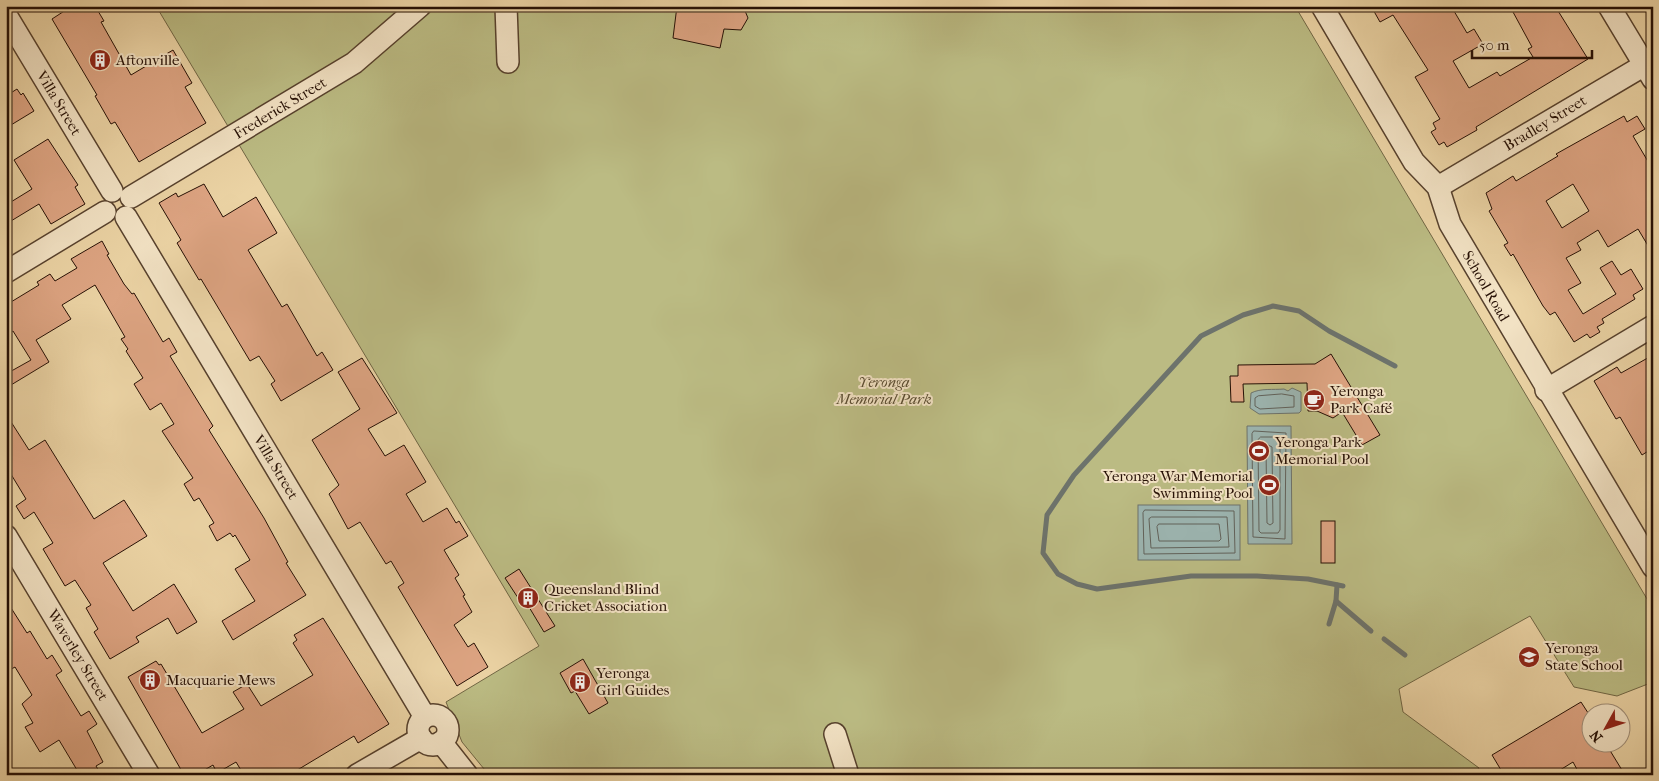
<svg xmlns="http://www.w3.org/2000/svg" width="1659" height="781" viewBox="0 0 1659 781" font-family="'IM FELL French Canon',serif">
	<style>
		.green { fill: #bbbb83; stroke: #706644 }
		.water { fill: #9cb5b1; stroke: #6d736c }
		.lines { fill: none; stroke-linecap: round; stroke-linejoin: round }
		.shore { stroke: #61625b; stroke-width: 1 }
		.stream { stroke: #6d736c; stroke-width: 5 }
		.building { fill: #dda482; stroke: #261005; fill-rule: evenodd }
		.minor-casing { stroke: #57412d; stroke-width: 24 }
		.minor { stroke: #f2e2c4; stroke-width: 21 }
		.labels { text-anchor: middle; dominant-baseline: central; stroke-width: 4; stroke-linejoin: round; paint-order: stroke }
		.poi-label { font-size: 15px; fill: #261005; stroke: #f2e2c4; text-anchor: start }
		.street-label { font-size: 15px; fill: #261005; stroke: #f2e2c4 }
		.park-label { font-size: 15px; font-style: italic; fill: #5a4c31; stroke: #f2e2c4 }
	</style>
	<rect width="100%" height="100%" fill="#ebd3a4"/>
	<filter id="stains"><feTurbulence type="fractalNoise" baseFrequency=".004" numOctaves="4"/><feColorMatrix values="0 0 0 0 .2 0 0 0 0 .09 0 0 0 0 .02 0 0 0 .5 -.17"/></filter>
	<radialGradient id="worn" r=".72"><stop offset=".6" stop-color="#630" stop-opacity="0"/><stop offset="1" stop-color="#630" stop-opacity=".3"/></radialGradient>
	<polygon class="green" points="156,6 1295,6 1653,609 1653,682 1617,696 1574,687 1530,616 1399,689 1403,712 1479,768 1475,775 489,775 462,742 446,702 539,646"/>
	<g class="water">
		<path d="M1292,388L1301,392V411L1299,413L1259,414L1250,408L1251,393C1261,388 1273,390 1284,389L1288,391Z"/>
		<polygon points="1247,426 1291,426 1292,544 1248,544"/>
		<rect x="1138" y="505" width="102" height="55"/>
	</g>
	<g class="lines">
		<g class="shore">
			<polygon points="1282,394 1294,396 1294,407 1260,409 1255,406 1255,398 1258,396"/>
			<polygon points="1254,431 1286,433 1285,539 1253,537 1252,434"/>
			<polygon points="1261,437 1278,437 1280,439 1280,530 1278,533 1261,533 1259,531 1258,440"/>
			<polygon points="1268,445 1272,447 1273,523 1270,525 1267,523 1266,447"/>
			<polygon points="1145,510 1234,511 1235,553 1144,554 1143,513"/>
			<polygon points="1152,517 1227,517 1229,547 1151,548 1149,519"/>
			<polygon points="1159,524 1219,524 1221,539 1219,541 1159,541 1157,527"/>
		</g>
		<g class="stream">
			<polyline points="1343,586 1308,579 1257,576 1191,576 1097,589 1077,584 1058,574 1043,553 1047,515 1074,475 1201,336 1243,315 1273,306 1299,311 1329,331 1395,366"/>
			<polyline points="1336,601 1371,631"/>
			<polyline points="1329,624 1336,601 1337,585"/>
			<polyline points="1384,639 1405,655"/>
		</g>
	</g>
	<g class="building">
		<polygon points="72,6 95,6 104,21 101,22 131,75 173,50 192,83 185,87 206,123 139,162 115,122 111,124 95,96 97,95 52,19"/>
		<polygon points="677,6 743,6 748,18 741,30 724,29 720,48 673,38"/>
		<polygon points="1371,6 1451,6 1467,33 1474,29 1483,44 1453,61 1469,88 1497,72 1500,76 1533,57 1528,49 1532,47 1513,12 1522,6 1555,6 1588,59 1476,127 1477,130 1447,147 1444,142 1439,145 1431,132 1436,129 1433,123 1440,119 1415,77 1428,70 1393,15 1380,22"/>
		<polygon points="17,89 21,95 23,93 34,111 6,128 6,96"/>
		<path d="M1624,116L1627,122L1637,116L1645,129L1633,136L1653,170V254L1638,229L1608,247L1598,230L1577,243L1581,250L1566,258L1581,283L1568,290L1583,314L1616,294L1600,268L1612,261L1621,275L1631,269L1643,289L1633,295L1635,299L1602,319L1604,323L1597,327L1600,332L1590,338L1587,334L1574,342L1555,312L1550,315L1543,306L1513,254L1511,256L1504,245L1508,243L1489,211L1492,209L1486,193L1513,176L1516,181L1558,156L1556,154ZM1573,184L1589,211L1562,228L1546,201Z"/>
		<polygon points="48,139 78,185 75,187 85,204 51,224 39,204 6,224 6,205 32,189 14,160"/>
		<polygon points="204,184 223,217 256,197 277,233 248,250 282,307 287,304 317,356 322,352 333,370 281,401 271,384 275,381 259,356 250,361 201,279 199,280 177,243 181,240 159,203 176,193 178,197"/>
		<polygon points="102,241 109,254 107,255 124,284 132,294 134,293 163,342 169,338 177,352 170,356 213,426 209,430 264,518 288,562 286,563 306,595 233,640 222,621 255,601 235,569 250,560 235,535 233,537 230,533 217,541 209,526 214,523 199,498 194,501 184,484 193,478 162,431 174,424 161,403 150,410 134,384 143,378 126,351 128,349 121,339 125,337 95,285 62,305 71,319 36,340 49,362 6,388 6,374 31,360 13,331 6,336 6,305 39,285 37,282 50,274 55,281 77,268 71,259"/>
		<polygon points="1331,354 1380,435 1362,445 1342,412 1333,418 1317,411 1308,411 1307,383 1243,384 1244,402 1231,402 1230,376 1238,376 1238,365 1315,364"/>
		<polygon points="1653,355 1653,448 1642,455 1620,417 1616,419 1594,381 1617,367 1621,373"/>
		<polygon points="362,358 397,413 368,429 385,456 404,445 426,482 406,494 423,522 447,508 456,523 459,521 468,536 444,550 459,575 455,578 465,595 463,596 472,612 454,625 468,647 474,643 488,667 457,686 398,587 404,583 391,561 386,564 360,522 348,529 329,494 339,485 312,440 360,409 338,372"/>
		<polygon points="6,414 29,450 45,440 94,519 124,500 147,536 103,563 133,611 174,584 197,622 177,634 168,618 136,637 139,642 110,659 94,632 98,629 86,608 91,605 75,580 65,586 43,549 53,543 34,512 24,519 16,506 26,499 6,466"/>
		<rect x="1321" y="521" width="14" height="42"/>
		<polygon points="519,569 555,626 544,632 526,602 522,604 505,578"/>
		<polygon points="6,600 27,633 30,631 47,659 52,655 62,671 56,675 81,716 89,711 97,724 87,731 103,762 96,766 101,775 80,775 59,740 40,752 25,727 33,723 22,704 32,695 15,667 6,672"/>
		<polygon points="323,618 389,724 358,743 354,736 289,775 244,775 236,762 217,773 213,765 196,775 184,775 128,677 156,661 159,665 161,664 202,733 244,709 233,692 247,684 261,706 313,675 293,643 297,640 294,635"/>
		<polygon points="583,659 608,703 589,714 575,691 571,693 560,673"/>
		<polygon points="1581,702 1592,719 1592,744 1606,744 1625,775 1580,775 1573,762 1552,775 1504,775 1492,755"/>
	</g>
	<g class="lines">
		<g class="minor-casing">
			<g id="minor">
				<polyline points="506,6 508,62"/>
				<polyline points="1322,6 1414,162 1438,187 1450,224 1653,567"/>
				<polyline points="1609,6 1653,79"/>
				<polyline points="6,15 112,191"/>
				<polyline points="1438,187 1653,60"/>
				<polyline points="131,197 354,63 420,6"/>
				<polyline points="126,217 425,717"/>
				<polyline points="6,272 105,212"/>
				<polyline points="1546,390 1653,326"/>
				<polyline points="6,536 149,775"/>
				<circle cx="433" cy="730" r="15"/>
				<polyline points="835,734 848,775"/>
				<polyline points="441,742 467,775"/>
				<polyline points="357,775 421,738"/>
			</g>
		</g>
		<use href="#minor" class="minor"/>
	</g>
	<defs>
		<g id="building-disc" transform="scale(1.125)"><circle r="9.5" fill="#8f2418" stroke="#f2e2c4"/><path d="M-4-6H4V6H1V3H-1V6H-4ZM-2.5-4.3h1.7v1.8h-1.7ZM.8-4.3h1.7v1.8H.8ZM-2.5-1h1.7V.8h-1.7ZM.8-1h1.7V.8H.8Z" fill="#fff"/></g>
		<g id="cafe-disc" transform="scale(1.125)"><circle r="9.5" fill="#8f2418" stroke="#f2e2c4"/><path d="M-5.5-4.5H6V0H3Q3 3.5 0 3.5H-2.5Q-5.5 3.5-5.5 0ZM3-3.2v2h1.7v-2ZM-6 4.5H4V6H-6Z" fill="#fff"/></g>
		<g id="stadium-disc" transform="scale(1.125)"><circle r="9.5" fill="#8f2418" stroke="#f2e2c4"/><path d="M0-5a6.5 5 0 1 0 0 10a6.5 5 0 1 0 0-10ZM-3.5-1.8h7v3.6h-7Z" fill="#fff"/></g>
		<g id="school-disc" transform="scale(1.125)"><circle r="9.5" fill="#8f2418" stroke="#f2e2c4"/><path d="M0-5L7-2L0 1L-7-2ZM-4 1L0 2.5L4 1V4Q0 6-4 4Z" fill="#fff"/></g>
	</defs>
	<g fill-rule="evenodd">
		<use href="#building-disc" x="100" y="60"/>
		<use href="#cafe-disc" x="1314" y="400"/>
		<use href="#stadium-disc" x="1259" y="451"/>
		<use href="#stadium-disc" x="1269" y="485"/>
		<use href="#building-disc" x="528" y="598"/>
		<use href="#school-disc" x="1529" y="657"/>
		<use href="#building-disc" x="150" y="680"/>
		<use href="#building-disc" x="580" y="682"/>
	</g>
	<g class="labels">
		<g class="poi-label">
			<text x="116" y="60">Aftonville</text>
			<text x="1330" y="391">Yeronga<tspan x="1330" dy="17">Park Café</tspan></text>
			<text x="1275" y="442">Yeronga Park<tspan x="1275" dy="17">Memorial Pool</tspan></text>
			<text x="1253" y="476" text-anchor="end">Yeronga War Memorial<tspan x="1253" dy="17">Swimming Pool</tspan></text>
			<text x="544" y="589">Queensland Blind<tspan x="544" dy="17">Cricket Association</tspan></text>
			<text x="1545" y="648">Yeronga<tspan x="1545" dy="17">State School</tspan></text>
			<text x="596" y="673">Yeronga<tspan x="596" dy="17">Girl Guides</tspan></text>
			<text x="166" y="680">Macquarie Mews</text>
		</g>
		<g class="street-label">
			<text transform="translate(59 103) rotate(59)">Villa Street</text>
			<text transform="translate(280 108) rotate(-31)">Frederick Street</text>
			<text transform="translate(1545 123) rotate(-31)">Bradley Street</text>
			<text transform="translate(1486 286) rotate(60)">School Road</text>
			<text transform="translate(276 467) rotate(59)">Villa Street</text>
			<text transform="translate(78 655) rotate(59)">Waverley Street</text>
		</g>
		<g class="park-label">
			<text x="884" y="382">Yeronga<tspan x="884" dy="17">Memorial Park</tspan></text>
		</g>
	</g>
	<rect width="1659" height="781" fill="none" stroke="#ebd3a4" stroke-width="25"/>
	<rect x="8" y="8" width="1644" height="766" fill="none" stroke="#261005" stroke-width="2.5"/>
	<rect x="12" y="12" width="1634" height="756" fill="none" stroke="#261005"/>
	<g transform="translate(1606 728) rotate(230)"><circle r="24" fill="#f2e2c4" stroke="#a08e78"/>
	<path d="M0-4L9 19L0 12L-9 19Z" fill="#8f2418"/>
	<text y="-8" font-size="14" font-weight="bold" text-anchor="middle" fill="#261005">N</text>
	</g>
	<path d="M1472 50v8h120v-8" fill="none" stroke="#261005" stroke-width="2.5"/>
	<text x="1479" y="50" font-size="15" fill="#261005" stroke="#f2e2c4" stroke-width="4" paint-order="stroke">50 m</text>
	<rect width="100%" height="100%" filter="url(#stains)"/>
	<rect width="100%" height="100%" fill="url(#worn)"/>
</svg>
